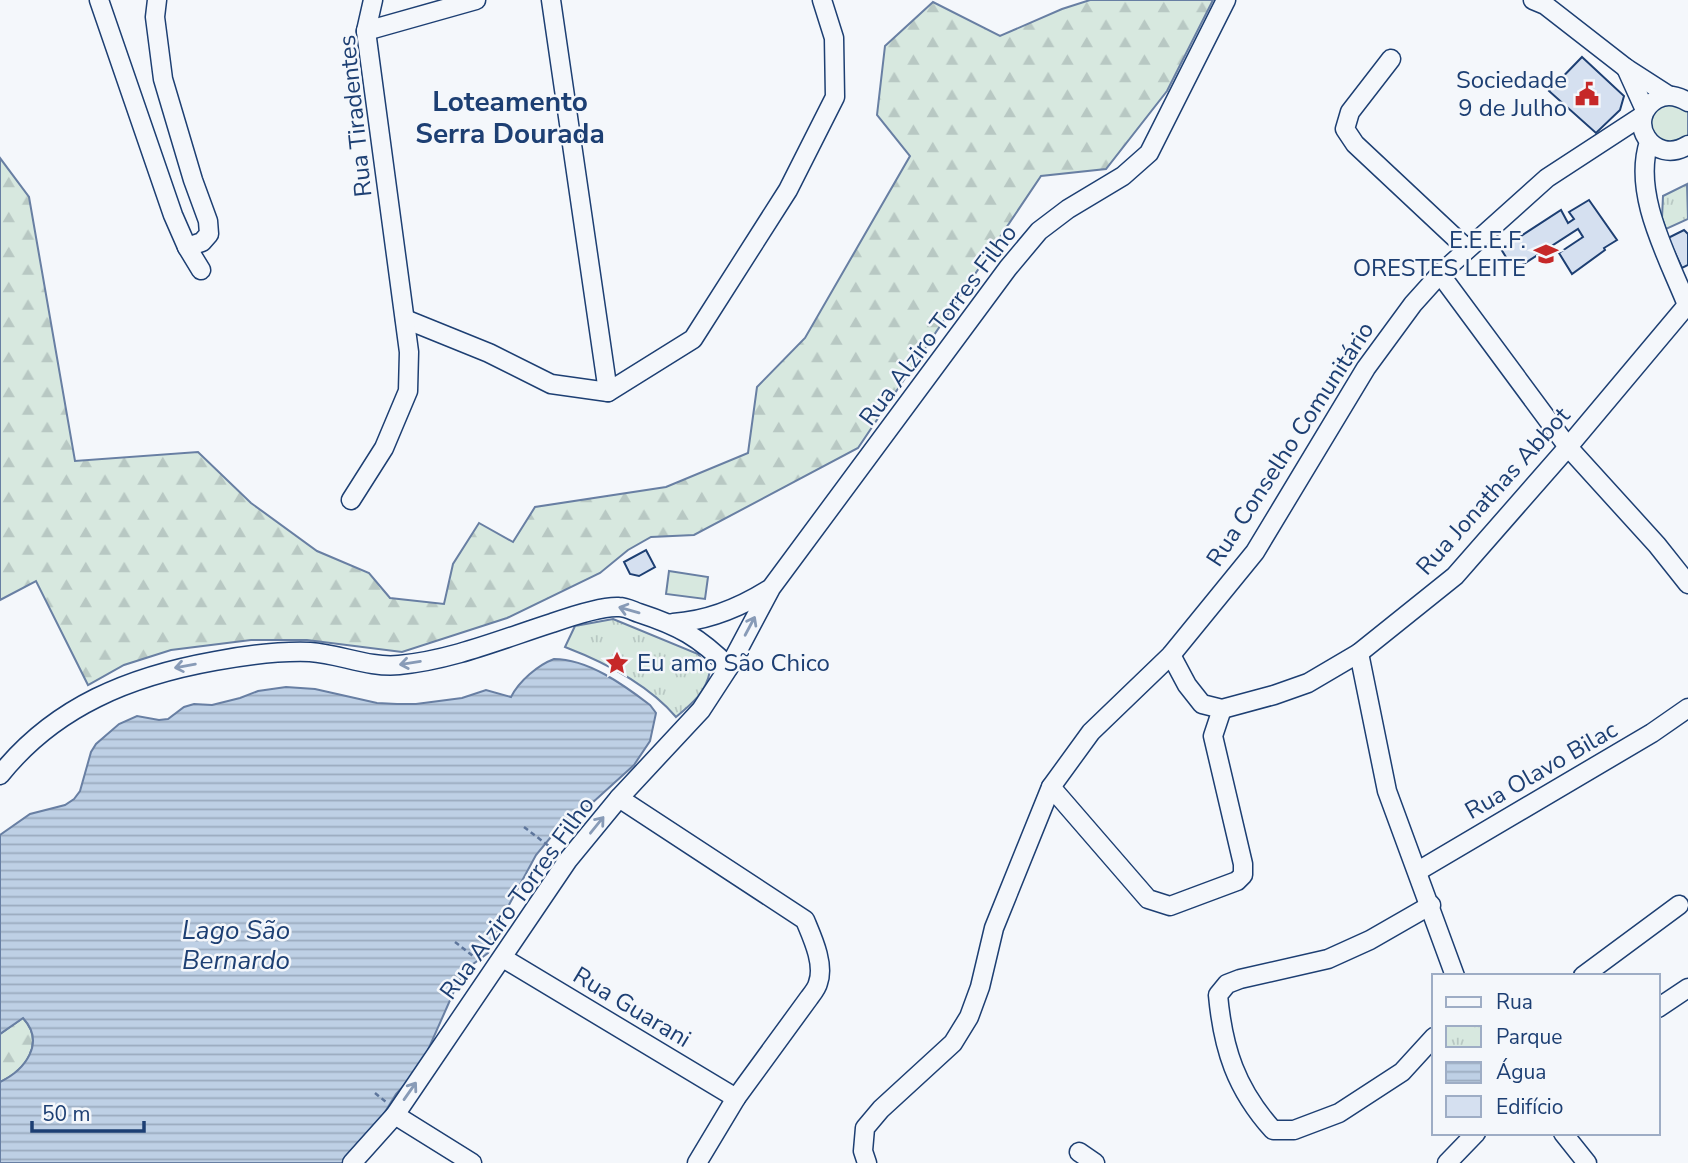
<svg xmlns="http://www.w3.org/2000/svg" width="1688" height="1163" viewBox="0 0 1688 1163" font-family="'Nunito Sans',sans-serif">
	<style>
		.grass { fill: #d7e8df; stroke: #687fa3; stroke-width: 2 }
		.forest { fill: url(#forest-firs); stroke: #687fa3; stroke-width: 2 }
		.park { fill: url(#park-tufts); stroke: #687fa3; stroke-width: 2 }
		.water { fill: url(#water-rules); stroke: #687fa3; stroke-width: 2 }
		.building { fill: #d5e0f0; stroke: #1d3f73; stroke-width: 2 }
		.lines { fill: none; stroke-linecap: round; stroke-linejoin: round }
		.minor-casing { stroke: #1d3f73; stroke-width: 21 }
		.path { stroke: #5e769c; stroke-width: 2.5; stroke-dasharray: 5 3.5; stroke-linecap: butt }
		.minor { stroke: #f4f7fb; stroke-width: 18 }
		.oneway { stroke: #889bb7 }
		.labels { text-anchor: middle; dominant-baseline: central; stroke-width: 5; stroke-linejoin: round; paint-order: stroke }
		.poi-label { font-size: 24px; fill: #1d3f73; stroke: #f4f7fb; text-anchor: end }
		.street-label { font-size: 24px; fill: #1d3f73; stroke: #f4f7fb }
		.water-label { font-size: 26px; font-style: italic; fill: #1d3f73; stroke: #f4f7fb }
		.quarter-label { font-size: 28px; font-weight: bold; fill: #1d3f73; stroke: #f4f7fb }
	</style>
	<defs>
		<pattern id="forest-firs" width="22" height="20" patternUnits="userSpaceOnUse" patternTransform="scale(1.75)"><rect width="22" height="20" fill="#d7e8df"/><path d="M5 1l3.5 6h-7zM16 11l3.5 6h-7z" fill="#b8c8c3"/></pattern>
		<pattern id="park-tufts" width="24" height="20" patternUnits="userSpaceOnUse" patternTransform="scale(1.75)"><rect width="24" height="20" fill="#d7e8df"/><path d="M3 7l-1-3M5 7V3M7 7l1-3M15 17l-1-3M17 17v-4M19 17l1-3" fill="none" stroke="#b8c8c3"/></pattern>
		<pattern id="water-rules" width="6" height="5" patternUnits="userSpaceOnUse" patternTransform="scale(1.75)"><rect width="6" height="5" fill="#bed0e5"/><path d="M0 2.5h6" fill="none" stroke="#9aaabe"/></pattern>
	</defs>
	<rect width="100%" height="100%" fill="#f4f7fb"/>
	<g class="grass">
		<polygon points="1668,101 1688,109 1688,138 1675,146 1651,135 1650,114"/>
		<polygon points="669,571 708,577 705,599 666,594"/>
	</g>
	<g class="forest">
		<polygon points="1090,0 1213,0 1167,91 1106,169 1041,176 858,448 694,535 651,537 628,550 600,573 507,618 402,652 307,640 251,640 171,650 124,665 88,685 36,581 0,600 0,158 29,197 75,461 198,452 251,503 317,551 369,573 390,598 444,604 453,564 479,523 513,542 535,507 666,487 748,453 757,387 805,338 910,156 877,115 885,46 933,2 1000,36 1062,9"/>
		<path d="M23,1018C46,1043 25,1070 0,1082V1034Z"/>
	</g>
	<g class="park">
		<polygon points="1687,184 1688,219 1666,229 1662,218 1663,196"/>
		<path d="M613,619L698,654L710,671C706,692 693,703 676,717C648,684 604,662 565,647L575,626Z"/>
	</g>
	<path class="water" d="M554,659C588,659 624,685 650,705L656,713L650,741L634,765L591,804L555,832L536,855L504,914L494,943L488,953L465,970L455,989L420,1068L396,1094L372,1133L348,1163H0V1082C25,1070 46,1043 23,1018L0,1034V835L30,814L65,805L74,799L80,791L91,752L96,744L119,724L137,716L159,720L168,719L184,707L194,704L212,705L240,698L258,691L286,687L315,689L377,703L397,704H416L462,698L486,690L511,697C519,681 538,665 554,659Z"/>
	<g class="building">
		<polygon points="1582,57 1624,96 1620,110 1596,133 1549,91"/>
		<polygon points="1589,200 1617,240 1604,248 1605,250 1572,274 1559,253 1583,237 1578,229 1519,267 1514,260 1509,262 1501,249 1561,210 1568,223 1574,219 1569,212"/>
		<polygon points="1684,230 1688,234 1688,265 1682,268 1668,238"/>
		<polygon points="646,550 655,567 639,576 630,574 624,562"/>
	</g>
	<g class="lines">
		<g class="minor-casing">
			<g id="minor">
				<polyline points="99,0 173,215 187,247 201,270"/>
				<polyline points="157,0 155,17 163,79 193,180 208,221 209,234 202,242 187,247"/>
				<polyline points="551,0 608,392"/>
				<polyline points="1533,0 1545,5 1626,68 1668,95"/>
				<polyline points="366,31 476,0"/>
				<polyline points="1391,59 1350,112 1345,129 1355,144 1466,248"/>
				<polyline points="1626,68 1645,110"/>
				<path d="M1688,102C1678,96 1668,93 1657,99C1623,119 1653,167 1688,145"/>
				<path d="M1649,142C1632,194 1668,257 1687,305"/>
				<polyline points="1440,274 1568,447 1657,545 1688,584"/>
				<polyline points="405,319 489,353 551,384 608,392 693,339 788,190 835,97 834,38 822,0"/>
				<polyline points="351,500 384,448 408,391 409,352 366,31 373,0"/>
				<path d="M673,623C706,621 739,608 768,590"/>
				<polyline points="1359,653 1387,791 1455,976"/>
				<polyline points="1171,655 1187,685 1202,704 1222,709 1274,695 1308,683 1359,653 1455,576 1568,447 1688,304"/>
				<path d="M0,775C55,706 131,676 215,661C246,655 279,651 310,652C340,654 369,668 399,665C452,660 502,639 552,623C569,617 603,606 619,607C626,607 633,611 639,613C679,626 699,637 729,667"/>
				<polyline points="1051,787 1148,899 1170,906 1237,881 1243,875 1243,864 1213,736 1222,709"/>
				<path d="M619,798L805,920C812,937 825,964 818,983C817,988 812,994 809,998L736,1098L697,1163"/>
				<polyline points="1418,871 1652,733 1688,708"/>
				<path d="M1431,905L1370,940L1328,959L1240,979L1227,984L1218,995C1223,1049 1236,1089 1273,1130H1294L1339,1113L1402,1072L1434,1037"/>
				<polyline points="503,958 736,1098"/>
				<polyline points="1583,976 1679,905"/>
				<polyline points="1658,1008 1688,988"/>
				<polyline points="395,1115 472,1163"/>
				<polyline points="1563,1133 1587,1163"/>
				<polyline points="1079,1152 1095,1163"/>
				<polyline points="352,1163 395,1115 568,860 619,798 701,710 729,667 771,588 1008,268 1039,231 1068,209 1123,176 1149,153 1226,0"/>
				<polyline points="867,1163 863,1151 865,1128 881,1109 953,1043 969,1017 980,987 994,928 1051,787 1091,732 1171,655 1255,552 1366,368 1413,304 1440,274 1547,178 1642,116"/>
				<polyline points="1447,1163 1476,1133"/>
			</g>
		</g>
		<g class="path">
			<polyline points="524,827 554,850"/>
			<polyline points="455,942 473,956 482,957"/>
			<polyline points="375,1093 386,1102"/>
		</g>
		<use href="#minor" class="minor"/>
	</g>
	<defs><path id="oneway-shaft" d="M-6 0H5M1.5-3L5.5 0L1.5 3" fill="none" stroke-width="1.6" stroke-linecap="round" stroke-linejoin="round" transform="scale(1.75)"/></defs>
	<g class="oneway">
		<use href="#oneway-shaft" transform="translate(629 610) rotate(-164)"/>
		<use href="#oneway-shaft" transform="translate(750 626) rotate(-62)"/>
		<use href="#oneway-shaft" transform="translate(410 663) rotate(171)"/>
		<use href="#oneway-shaft" transform="translate(185 666) rotate(170)"/>
		<use href="#oneway-shaft" transform="translate(597 825) rotate(-51)"/>
		<use href="#oneway-shaft" transform="translate(410 1091) rotate(-55)"/>
	</g>
	<defs>
		<g id="civic-bare" transform="scale(1.89)"><path d="M-.6-6.5H3V-4.5H.6V-3L4-1V1h2V6H-6V1h2V-1L-.6-3ZM-1.2 2.5V6h2.4V2.5Z" fill="#c62828" stroke="#f4f7fb" stroke-width="2.5" paint-order="stroke"/></g>
		<g id="school-bare" transform="scale(1.89)"><path d="M0-5L7-2L0 1L-7-2ZM-4 1L0 2.5L4 1V4Q0 6-4 4Z" fill="#c62828" stroke="#f4f7fb" stroke-width="2.5" paint-order="stroke"/></g>
		<g id="sight-bare" transform="scale(1.89)"><path d="M0-6L1.8-2.2L6-1.7L2.9 1.2L3.7 5.4L0 3.3L-3.7 5.4L-2.9 1.2L-6-1.7L-1.8-2.2Z" fill="#c62828" stroke="#f4f7fb" stroke-width="2.5" paint-order="stroke"/></g>
	</defs>
	<g fill-rule="evenodd">
		<use href="#civic-bare" x="1587" y="94"/>
		<use href="#school-bare" x="1546" y="254"/>
		<use href="#sight-bare" x="617" y="663"/>
	</g>
	<g class="labels">
		<g class="poi-label">
			<text x="1567" y="80">Sociedade<tspan x="1567" dy="28">9 de Julho</tspan></text>
			<text x="1526" y="240">E.E.E.F.<tspan x="1526" dy="28">ORESTES LEITE</tspan></text>
			<text x="637" y="663" text-anchor="start">Eu amo São Chico</text>
		</g>
		<g class="street-label">
			<text transform="translate(355 116) rotate(-96)">Rua Tiradentes</text>
			<text transform="translate(938 325) rotate(-53)">Rua Alziro Torres Filho</text>
			<text transform="translate(1290 444) rotate(-57)">Rua Conselho Comunitário</text>
			<text transform="translate(1493 491) rotate(-48)">Rua Jonathas Abbot</text>
			<text transform="translate(1541 770) rotate(-30)">Rua Olavo Bilac</text>
			<text transform="translate(517 898) rotate(-54)">Rua Alziro Torres Filho</text>
			<text transform="translate(632 1007) rotate(31)">Rua Guarani</text>
		</g>
		<g class="water-label">
			<text x="236" y="930">Lago São<tspan x="236" dy="30">Bernardo</tspan></text>
		</g>
		<g class="quarter-label">
			<text x="510" y="102">Loteamento<tspan x="510" dy="32">Serra Dourada</tspan></text>
		</g>
	</g>
	<rect x="1432" y="974" width="228" height="161" fill="#f4f7fb" stroke="#9eadc5" stroke-width="2"/>
	<rect x="1446" y="997" width="35" height="10" fill="#f4f7fb" stroke="#9eadc5" stroke-width="2"/>
	<text x="1496" y="1009" font-size="21" fill="#1d3f73">Rua</text>
	<rect x="1446" y="1026" width="35" height="21" fill="url(#park-tufts)" stroke="#9eadc5" stroke-width="2"/>
	<text x="1496" y="1044" font-size="21" fill="#1d3f73">Parque</text>
	<rect x="1446" y="1062" width="35" height="21" fill="url(#water-rules)" stroke="#9eadc5" stroke-width="2"/>
	<text x="1496" y="1079" font-size="21" fill="#1d3f73">Água</text>
	<rect x="1446" y="1096" width="35" height="21" fill="#d5e0f0" stroke="#9eadc5" stroke-width="2"/>
	<text x="1496" y="1114" font-size="21" fill="#1d3f73">Edifício</text>
	<path d="M32 1121v10h112v-10" fill="none" stroke="#1d3f73" stroke-width="3.5"/>
	<text x="42" y="1121" font-size="21" fill="#1d3f73" stroke="#f4f7fb" stroke-width="5" paint-order="stroke">50 m</text>
</svg>
